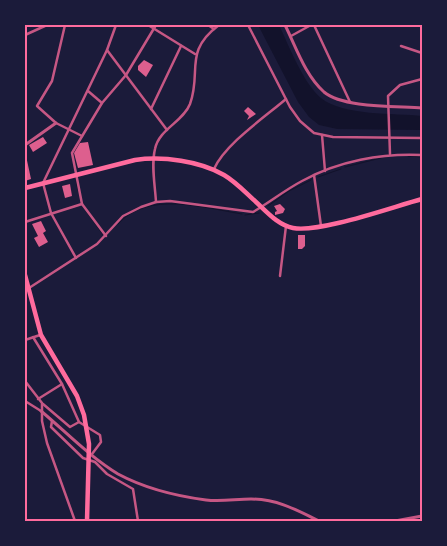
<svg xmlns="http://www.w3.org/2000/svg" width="447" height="546" viewBox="0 0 447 546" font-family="'Work Sans',sans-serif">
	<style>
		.water { fill: #12122b }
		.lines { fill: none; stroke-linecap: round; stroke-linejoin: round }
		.stream { stroke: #12122b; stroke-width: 1 }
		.building { fill: #dd5f8e }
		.minor { stroke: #c65784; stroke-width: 2.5 }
		.tertiary { stroke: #c65784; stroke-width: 3 }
		.trunk { stroke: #ff6b9d; stroke-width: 4.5 }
		.neatline { fill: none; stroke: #ff6b9d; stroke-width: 2 }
	</style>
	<rect width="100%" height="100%" fill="#1b1b3a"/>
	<path class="water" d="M258,25H279C289,46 303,83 321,98C343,116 394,113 422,116V130L337,129L319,125L309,117L298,102Z"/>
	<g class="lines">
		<g class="stream">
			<polyline points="408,156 422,157"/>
			<polyline points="345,167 381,158"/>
			<polyline points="318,177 341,169"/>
			<polyline points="76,181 78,190"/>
			<polyline points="268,206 289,191 311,180"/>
			<polyline points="83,207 104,236"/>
			<polyline points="245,215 259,213"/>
			<path d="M118,224C148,190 204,208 242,214"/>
		</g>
	</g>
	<g class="building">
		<polygon points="144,60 153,65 146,77 138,70 138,66"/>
		<polygon points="248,107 256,114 247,120 249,116 244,111"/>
		<polygon points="43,137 47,143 33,152 29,145"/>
		<polygon points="88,142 93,165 78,168 74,153 80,143"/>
		<polygon points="25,151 31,179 25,181"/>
		<polygon points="70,184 72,196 65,198 62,186"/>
		<polygon points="280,204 285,209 283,213 275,215 275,212 277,211 274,206"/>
		<polygon points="41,221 46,231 43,233 48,242 39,247 34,238 38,236 32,224"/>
		<polygon points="298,235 305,235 305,246 302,249 298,249"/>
	</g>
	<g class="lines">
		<g class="minor">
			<polyline points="65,25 52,81 37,106 56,123 82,136"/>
			<polyline points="148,25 195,54"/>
			<polyline points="208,25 214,29"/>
			<polyline points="248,25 290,107 300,121 314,133 333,137 422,138"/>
			<polyline points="314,25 350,102"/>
			<polyline points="25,35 47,25"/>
			<polyline points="291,36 311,25"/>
			<polyline points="401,46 422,53"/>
			<polyline points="107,50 167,130"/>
			<polyline points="88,91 102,103"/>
			<polyline points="151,109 181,46"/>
			<polyline points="322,135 325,171"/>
			<polyline points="390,154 388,96 400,85 422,79"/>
			<path d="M214,169C225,144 265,117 286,99"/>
			<polyline points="314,175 321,226"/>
			<path d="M156,202C155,185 151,165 155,149C159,129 183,122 190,104C202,71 183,52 219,25"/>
			<polyline points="25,222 82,204"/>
			<polyline points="106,236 82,204 72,153 102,103 126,75 156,25"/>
			<polyline points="76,258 51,213 43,183 107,50 116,25"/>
			<polyline points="280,276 286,226"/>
			<path d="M29,288L97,244L123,216L141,207L156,202L170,201L253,212C270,202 285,190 302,181C338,161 382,153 422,155"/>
			<polyline points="33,337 62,384 38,399"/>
			<polyline points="25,340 40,335"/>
			<polyline points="25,381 42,403 42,421 47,443 75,521"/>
			<polyline points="62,384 79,422 100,435 101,442 92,454"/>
			<polyline points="25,401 41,411"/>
			<polyline points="43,404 70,427 79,422"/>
			<polyline points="52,421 51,427 83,458 95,462 107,474 133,489 138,521"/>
		</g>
		<g class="tertiary">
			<path d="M285,25C296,47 305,75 324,92C343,108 396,106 422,108"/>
			<polyline points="25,145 56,123"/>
			<path d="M41,411C66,432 90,457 118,474C144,488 176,496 206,500C221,502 236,499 251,499C277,499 297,510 319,521"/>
			<polyline points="395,521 422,516"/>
		</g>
		<g class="trunk">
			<path d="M25,188L135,160C163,156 200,161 224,175C236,182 246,193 256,202C267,212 278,225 293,228C320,233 392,207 422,199"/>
			<polyline points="25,275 41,335 77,396 84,415 89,444 87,521"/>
		</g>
	</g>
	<rect width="447" height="546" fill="none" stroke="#1b1b3a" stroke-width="52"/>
	<rect x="26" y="26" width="395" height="494" class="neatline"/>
</svg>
